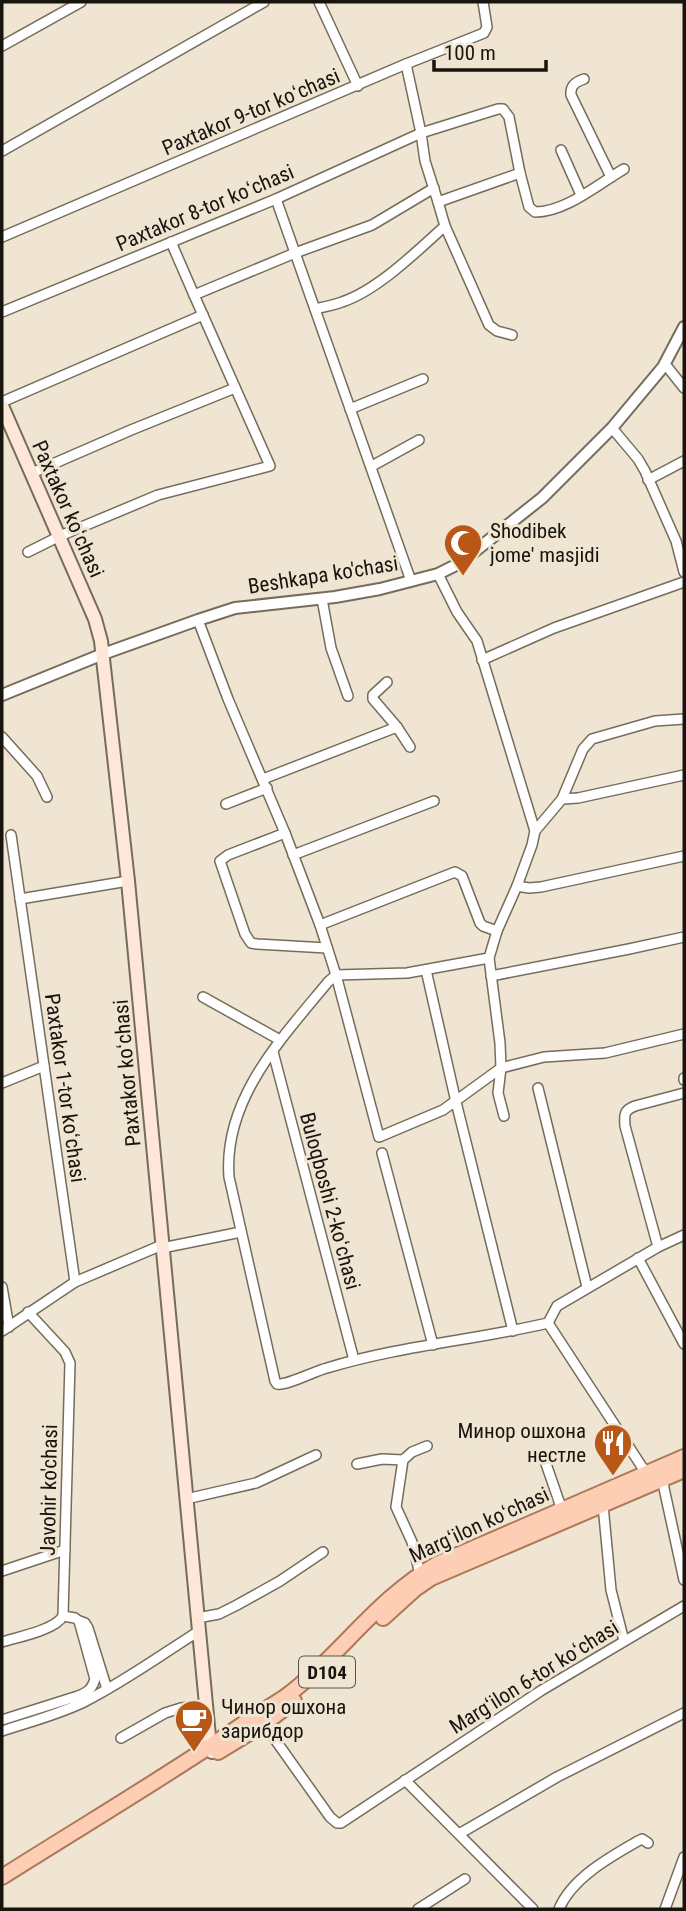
<svg xmlns="http://www.w3.org/2000/svg" width="686" height="1911" viewBox="0 0 686 1911" font-family="'Roboto Condensed',sans-serif">
	<style>
		.lines { fill: none; stroke-linecap: round; stroke-linejoin: round }
		.minor-casing { stroke: #766c5b; stroke-width: 12 }
		.tertiary-casing { stroke: #766c5b; stroke-width: 14 }
		.secondary-casing { stroke: #766c5b; stroke-width: 16 }
		.primary-casing { stroke: #ac7859; stroke-width: 18 }
		.minor { stroke: #fff; stroke-width: 9 }
		.tertiary { stroke: #fff; stroke-width: 10 }
		.secondary { stroke: #fee7d9; stroke-width: 12 }
		.primary { stroke: #fdceb3; stroke-width: 14 }
		.labels { text-anchor: middle; dominant-baseline: central; stroke-width: 6; stroke-linejoin: round; paint-order: stroke }
		.shield { fill: #efe5d2; stroke: #585349; stroke-width: 2 }
		.shield-label { font-size: 19px; font-weight: bold; fill: #18150e }
		.street-label { font-size: 21px; fill: #18150e; stroke: #efe5d2 }
		.poi-label { font-size: 21px; fill: #18150e; stroke: #efe5d2; text-anchor: start }
	</style>
	<rect width="100%" height="100%" fill="#efe5d2"/>
	<g class="lines">
		<g class="minor-casing">
			<g id="minor">
				<polyline points="319,2 358,86"/>
				<polyline points="2,46 81,2"/>
				<polyline points="406,64 421,133 425,161 438,202 445,226 489,325 497,331 512,335"/>
				<path d="M584,79C576,82 570,85 571,95L611,177"/>
				<polyline points="561,150 581,195"/>
				<polyline points="2,151 264,2"/>
				<polyline points="276,199 411,581"/>
				<polyline points="438,202 520,173"/>
				<polyline points="2,237 406,64 484,33 487,27 483,2"/>
				<polyline points="171,242 194,295"/>
				<path d="M315,309C324,307 334,305 342,302C378,290 417,251 445,226"/>
				<path d="M2,312L276,199L421,133L498,109H503L509,117L520,173L529,207L535,212C566,212 598,184 624,169"/>
				<polyline points="665,364 684,388"/>
				<polyline points="2,402 203,315"/>
				<polyline points="350,409 423,379"/>
				<polyline points="612,428 638,459 645,471 676,541 684,572"/>
				<polyline points="372,466 419,440"/>
				<polyline points="32,473 131,430 235,388"/>
				<polyline points="648,480 684,461"/>
				<polyline points="28,552 60,536 158,495 270,466 194,295 295,253 372,225 434,188"/>
				<polyline points="438,574 457,612 477,641 535,831"/>
				<polyline points="322,599 331,648 348,696"/>
				<polyline points="198,620 228,699 285,833 320,925 336,975 379,1137 443,1110 501,1068 544,1057 605,1053 684,1034"/>
				<polyline points="482,660 554,628 684,582"/>
				<polyline points="387,682 373,695 373,699 397,727 410,747"/>
				<polyline points="2,737 37,776 47,797"/>
				<polyline points="263,779 397,727"/>
				<polyline points="562,799 578,798 684,775"/>
				<polyline points="226,804 267,788"/>
				<polyline points="285,833 228,855 220,861 245,934 251,943 257,944 327,948"/>
				<polyline points="11,835 75,1282"/>
				<polyline points="293,855 434,801"/>
				<polyline points="517,886 529,888 541,887 684,856"/>
				<polyline points="20,899 128,881"/>
				<polyline points="320,925 455,872 462,876 480,923 483,926 497,931"/>
				<path d="M489,958L407,973L336,975L328,982C282,1038 223,1099 229,1177L275,1381L277,1384C286,1386 315,1371 327,1368C399,1346 475,1340 548,1323"/>
				<polyline points="426,970 456,1102 513,1331"/>
				<polyline points="491,976 629,949 684,937"/>
				<polyline points="203,997 280,1040"/>
				<polyline points="273,1052 354,1360"/>
				<polyline points="684,1078 684,1080"/>
				<polyline points="2,1083 44,1066"/>
				<polyline points="538,1088 587,1287"/>
				<polyline points="504,1116 498,1093 501,1068 500,1043 489,958 497,931 517,886 532,845 535,831 562,799 583,749 592,739 655,721 684,719"/>
				<polyline points="382,1153 433,1345"/>
				<path d="M658,1247L625,1126C624,1115 624,1110 635,1106L684,1093"/>
				<polyline points="162,1248 241,1232"/>
				<polyline points="638,1258 684,1344"/>
				<polyline points="2,1287 9,1327"/>
				<polyline points="548,1323 646,1473"/>
				<polyline points="548,1323 557,1306 658,1247 684,1235"/>
				<polyline points="2,1331 75,1282 162,1245"/>
				<polyline points="544,1458 562,1510"/>
				<polyline points="357,1464 382,1459 403,1460"/>
				<polyline points="662,1479 684,1580"/>
				<polyline points="186,1499 256,1483 316,1455"/>
				<polyline points="603,1505 611,1590 624,1641"/>
				<polyline points="2,1571 65,1550"/>
				<polyline points="420,1574 412,1542 396,1507 403,1460 412,1452 427,1446"/>
				<polyline points="197,1618 219,1614 237,1605 280,1581 323,1552"/>
				<polyline points="79,1621 85,1623 88,1628 107,1689"/>
				<path d="M2,1642C18,1637 55,1630 63,1616L70,1363L65,1352L28,1312"/>
				<path d="M2,1720L78,1696C88,1692 92,1689 95,1679L79,1621L75,1618L63,1616"/>
				<polyline points="264,1724 330,1817 337,1823 341,1823 542,1690 684,1606"/>
				<path d="M2,1731C29,1722 57,1715 84,1702C124,1682 161,1655 199,1631"/>
				<polyline points="121,1738 165,1713 181,1708 206,1705"/>
				<polyline points="405,1780 533,1909"/>
				<polyline points="459,1834 557,1777 684,1713"/>
				<polyline points="418,1909 465,1879"/>
				<path d="M559,1909C572,1878 610,1857 638,1841L642,1839L648,1843"/>
				<polyline points="665,1909 684,1857"/>
			</g>
		</g>
		<g class="tertiary-casing">
			<polyline id="tertiary" points="2,695 103,654 198,620 235,608 335,597 380,589 438,574 460,563 542,498 612,428 663,367 684,327"/>
		</g>
		<g class="secondary-casing">
			<polyline id="secondary" points="2,406 95,619 101,641 128,881 210,1747 212,1752"/>
		</g>
		<g class="primary-casing">
			<g id="primary">
				<polyline points="383,1618 415,1589 431,1578 684,1470"/>
				<polyline points="218,1752 264,1724 294,1701"/>
				<path d="M2,1877C84,1825 169,1775 249,1720C261,1712 273,1705 285,1697C339,1657 377,1598 437,1564L684,1457"/>
			</g>
		</g>
		<use href="#minor" class="minor"/>
		<use href="#tertiary" class="tertiary"/>
		<use href="#secondary" class="secondary"/>
		<use href="#primary" class="primary"/>
	</g>
	<defs>
		<g id="mosque-pin" transform="scale(2.0125)"><path d="M0 17L-7.5 6A9.5 9.5 0 1 1 7.5 6Z" fill="#b85716" stroke="#efe5d2"/><path d="M3.5-4.9A6 6 0 1 0 3.5 4.9A5 5 0 1 1 3.5-4.9Z" fill="#fff"/></g>
		<g id="restaurant-pin" transform="scale(2.0125)"><path d="M0 17L-7.5 6A9.5 9.5 0 1 1 7.5 6Z" fill="#b85716" stroke="#efe5d2"/><path d="M-5-6h1v4h1v-4h1v4h1v-4h1v5L-1.5 .5V6h-2V.5L-5-1ZM5-6V6H3V1.5H1.5Q1.5-4 5-6Z" fill="#fff"/></g>
		<g id="cafe-pin" transform="scale(2.0125)"><path d="M0 17L-7.5 6A9.5 9.5 0 1 1 7.5 6Z" fill="#b85716" stroke="#efe5d2"/><path d="M-5.5-4.5H6V0H3Q3 3.5 0 3.5H-2.5Q-5.5 3.5-5.5 0ZM3-3.2v2h1.7v-2ZM-6 4.5H4V6H-6Z" fill="#fff"/></g>
	</defs>
	<g fill-rule="evenodd">
		<use href="#mosque-pin" x="463" y="543"/>
		<use href="#restaurant-pin" x="613" y="1443"/>
		<use href="#cafe-pin" x="194" y="1719"/>
	</g>
	<g class="labels">
		<rect class="shield" x="299" y="1656.5" width="56" height="31" rx="5"/>
		<g class="shield-label">
			<text x="327" y="1672">D104</text>
		</g>
		<g class="street-label">
			<text transform="translate(251 112) rotate(-23)">Paxtakor 9-tor koʻchasi</text>
			<text transform="translate(205 208) rotate(-23)">Paxtakor 8-tor koʻchasi</text>
			<text transform="translate(68 509) rotate(66)">Paxtakor koʻchasi</text>
			<text transform="translate(323 575) rotate(-9)">Beshkapa ko'chasi</text>
			<text transform="translate(127 1073) rotate(-95)">Paxtakor koʻchasi</text>
			<text transform="translate(65 1088) rotate(82)">Paxtakor 1-tor koʻchasi</text>
			<text transform="translate(330 1201) rotate(75)">Buloqboshi 2-koʻchasi</text>
			<text transform="translate(49 1490) rotate(-89)">Javohir ko'chasi</text>
			<text transform="translate(479 1525) rotate(-25)">Margʻilon koʻchasi</text>
			<text transform="translate(534 1677) rotate(-32)">Margʻilon 6-tor koʻchasi</text>
		</g>
		<g class="poi-label">
			<text x="490" y="531">Shodibek<tspan x="490" dy="24">jome' masjidi</tspan></text>
			<text x="586" y="1431" text-anchor="end">Минор ошхона<tspan x="586" dy="24">нестле</tspan></text>
			<text x="221" y="1707">Чинор ошхона<tspan x="221" dy="24">зарибдор</tspan></text>
		</g>
	</g>
	<rect width="686" height="1911" fill="none" stroke="#18150e" stroke-width="7"/>
	<path d="M434 60v10h112v-10" fill="none" stroke="#18150e" stroke-width="3.5"/>
	<text x="444" y="60" font-size="21" fill="#18150e" stroke="#efe5d2" stroke-width="5" paint-order="stroke">100 m</text>
</svg>
